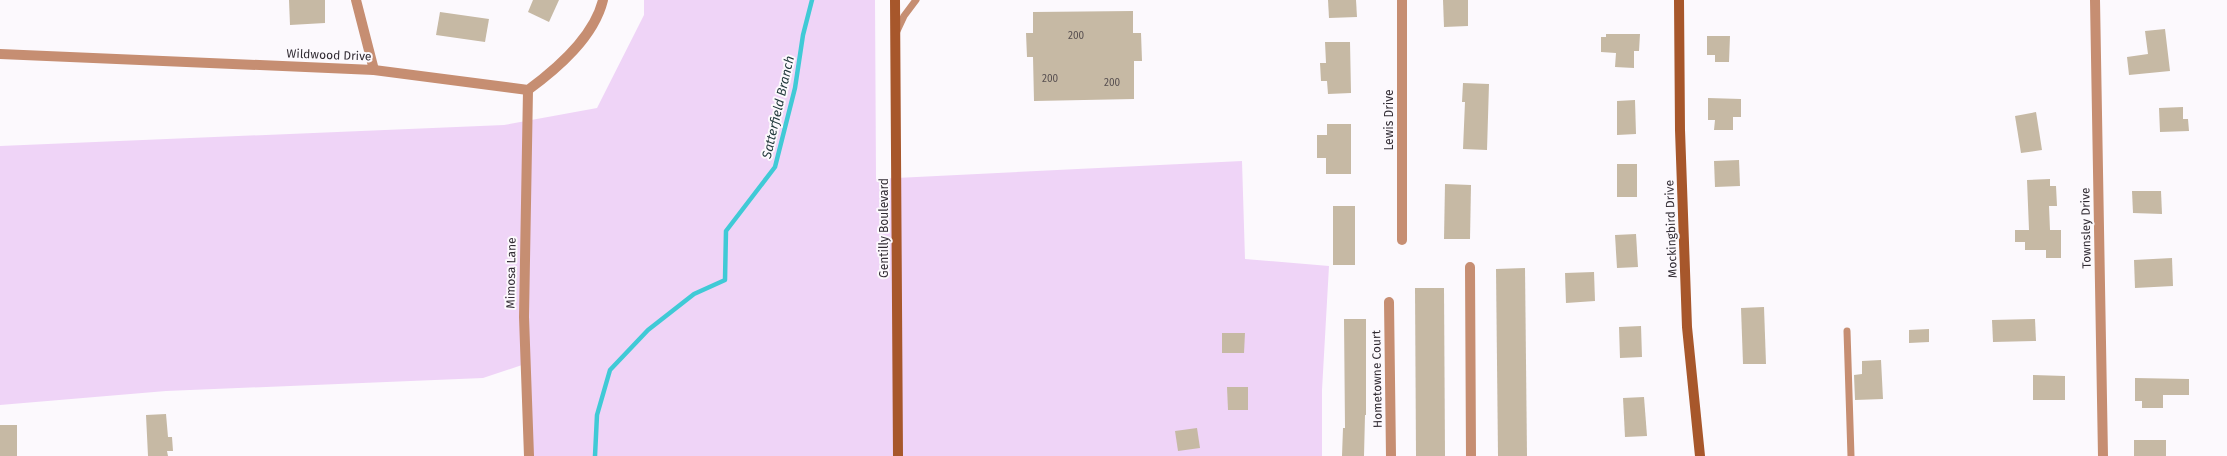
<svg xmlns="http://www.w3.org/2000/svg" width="2227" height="456" viewBox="0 0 2227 456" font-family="'Fira Sans',sans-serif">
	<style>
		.green { fill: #efd4f7 }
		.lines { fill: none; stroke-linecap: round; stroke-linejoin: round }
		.stream { stroke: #40cad6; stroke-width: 4.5 }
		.building { fill: #c6b9a4 }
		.lane { stroke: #c68e72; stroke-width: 7 }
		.street { stroke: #c68e72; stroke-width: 10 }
		.secondary { stroke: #a7572b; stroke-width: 10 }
		.labels { text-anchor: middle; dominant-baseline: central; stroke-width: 4; stroke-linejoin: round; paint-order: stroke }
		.number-label { font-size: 10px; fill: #574f50 }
		.street-label { font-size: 12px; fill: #322c34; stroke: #fcf9fd }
		.water-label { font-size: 13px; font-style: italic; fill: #233a3d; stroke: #fcf9fd }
	</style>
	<rect width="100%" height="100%" fill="#fcf9fd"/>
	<polygon class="green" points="644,0 875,0 876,179 1242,161 1245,259 1329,266 1322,390 1322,456 527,456 525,364 483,378 166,391 0,405 0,146 504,125 597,108 644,15"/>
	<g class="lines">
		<polyline class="stream" points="595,456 597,415 610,370 648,330 694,294 725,280 726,231 775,167 795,88 803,35 812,0"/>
	</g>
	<g class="building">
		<polygon points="289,0 325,0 325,23 290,25"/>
		<polygon points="533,0 559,0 549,22 528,12"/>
		<polygon points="1328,0 1356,0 1357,17 1329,18"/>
		<polygon points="1443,0 1468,0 1468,26 1444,27"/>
		<polygon points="1133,11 1133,33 1141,33 1142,61 1134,61 1134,99 1034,101 1033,57 1027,57 1026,33 1033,33 1033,12"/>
		<polygon points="440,12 489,19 485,42 436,35"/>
		<polygon points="2165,29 2170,71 2129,75 2127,57 2148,54 2145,31"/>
		<polygon points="1606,34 1640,34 1639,51 1634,51 1634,68 1615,67 1616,53 1601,52 1601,37 1606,37"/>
		<polygon points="1707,36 1730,36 1729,62 1715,62 1715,55 1707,55"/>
		<polygon points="1325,42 1350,42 1351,93 1328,94 1327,81 1321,81 1320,63 1326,63"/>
		<polygon points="1463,83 1489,84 1487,150 1463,149 1465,102 1462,102"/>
		<polygon points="1708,98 1741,99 1741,117 1733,117 1733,130 1714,130 1715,120 1708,120"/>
		<polygon points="1635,100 1636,134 1617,135 1617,101"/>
		<polygon points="2183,107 2183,119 2188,119 2189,131 2160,132 2159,108"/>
		<polygon points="2036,112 2042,150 2021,153 2015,116"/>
		<polygon points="1327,124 1351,124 1351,174 1326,174 1326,158 1317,158 1317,135 1327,135"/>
		<polygon points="1739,160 1740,186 1715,187 1714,161"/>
		<rect x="1617" y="164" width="20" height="33"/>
		<polygon points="2050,179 2050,186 2056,186 2057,206 2049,206 2050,230 2061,230 2061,258 2046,258 2046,250 2025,250 2025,242 2015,242 2015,230 2029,230 2027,180"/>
		<polygon points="1445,184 1471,185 1470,239 1444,239"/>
		<polygon points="2132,191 2161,191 2162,214 2133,213"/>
		<rect x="1333" y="206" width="22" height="59"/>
		<polygon points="1636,234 1638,267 1617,268 1615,235"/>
		<polygon points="2172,258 2173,286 2135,288 2134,260"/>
		<polygon points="1525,268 1527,456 1498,456 1496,269"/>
		<polygon points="1594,272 1595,301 1566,303 1565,273"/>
		<polygon points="1415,288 1444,288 1445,456 1416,456"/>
		<polygon points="1764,307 1766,364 1743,364 1741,308"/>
		<polygon points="1344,319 1366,319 1366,415 1365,415 1364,456 1342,456 1343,428 1345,428"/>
		<polygon points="2035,319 2036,341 1993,342 1992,320"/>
		<polygon points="1641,326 1642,357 1620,358 1619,327"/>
		<polygon points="1929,329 1929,342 1909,343 1909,330"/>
		<polygon points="1222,333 1245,333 1244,353 1222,353"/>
		<polygon points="1881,360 1883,399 1855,400 1854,375 1862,374 1862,361"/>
		<polygon points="2033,375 2065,376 2065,400 2033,400"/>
		<polygon points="2135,378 2189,379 2189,395 2163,395 2163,408 2142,408 2142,401 2135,401"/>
		<polygon points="1227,387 1248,387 1248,410 1228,410"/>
		<polygon points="1644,397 1647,436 1625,437 1623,398"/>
		<polygon points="166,414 168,437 172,437 173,451 167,451 168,456 148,456 146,415"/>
		<rect x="0" y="425" width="17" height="31"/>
		<polygon points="1197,428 1200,448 1178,451 1175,431"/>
		<rect x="2134" y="440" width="32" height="16"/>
	</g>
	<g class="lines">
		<g class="lane">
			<polyline points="897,31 904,16 916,0"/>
			<polyline points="1847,331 1851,456"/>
		</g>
		<g class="street">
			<polyline points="356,0 374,70"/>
			<polyline points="1402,0 1402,240"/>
			<polyline points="2095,0 2103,456"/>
			<path d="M0,54L374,70L528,90C558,68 594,37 603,0"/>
			<polyline points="528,90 524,317 529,456"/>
			<polyline points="1470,267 1471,456"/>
			<polyline points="1389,302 1391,456"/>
		</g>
		<g class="secondary">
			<polyline points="895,0 898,456"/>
			<polyline points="1679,0 1680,130 1687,327 1700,456"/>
		</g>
	</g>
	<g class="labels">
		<g class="number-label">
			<text x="1076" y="36">200</text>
			<text x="1050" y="79">200</text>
			<text x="1112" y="83">200</text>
		</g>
		<g class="street-label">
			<text transform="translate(329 55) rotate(2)">Wildwood Drive</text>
			<text transform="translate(1389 120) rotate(-90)">Lewis Drive</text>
			<text transform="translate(884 228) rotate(-90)">Gentilly Boulevard</text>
			<text transform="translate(2086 228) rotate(-91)">Townsley Drive</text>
			<text transform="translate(1671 229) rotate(-92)">Mockingbird Drive</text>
			<text transform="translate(511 273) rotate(-89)">Mimosa Lane</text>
			<text transform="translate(1377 379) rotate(-91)">Hometowne Court</text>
		</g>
		<g class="water-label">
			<text transform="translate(778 107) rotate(-77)">Satterfield Branch</text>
		</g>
	</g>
</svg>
